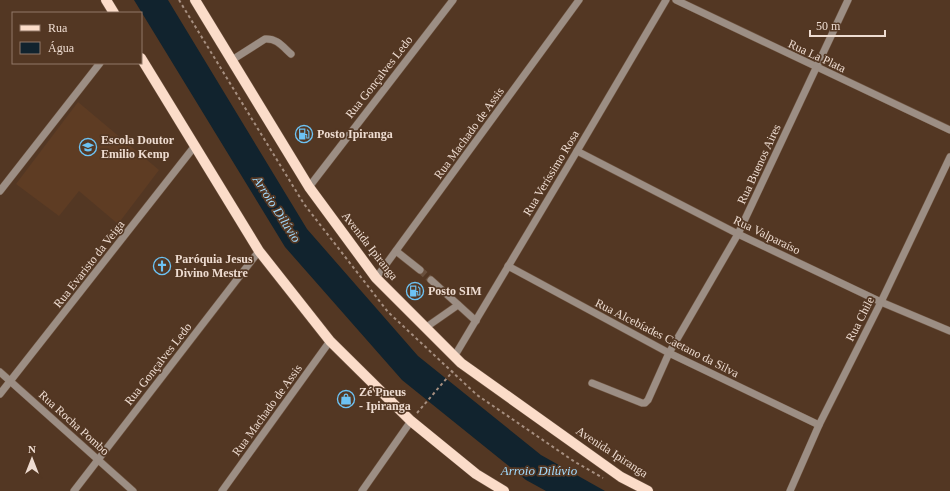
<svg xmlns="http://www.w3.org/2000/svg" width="950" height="491" viewBox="0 0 950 491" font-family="Georgia,serif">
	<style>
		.built { fill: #5e3c23 }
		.water { fill: #11232e }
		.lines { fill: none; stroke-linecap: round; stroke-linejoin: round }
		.minor-tunnel { stroke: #6a503d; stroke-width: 7; stroke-dasharray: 7 3.5; stroke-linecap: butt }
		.minor-casing { stroke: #6f5542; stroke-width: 8 }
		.major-casing { stroke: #6f5542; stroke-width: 11 }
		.path { stroke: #a68f80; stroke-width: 2; stroke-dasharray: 3 3; stroke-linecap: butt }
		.minor { stroke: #9c8e84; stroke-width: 7 }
		.major { stroke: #fbdcc9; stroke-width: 10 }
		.labels { text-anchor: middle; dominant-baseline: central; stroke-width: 3.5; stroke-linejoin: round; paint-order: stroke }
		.street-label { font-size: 12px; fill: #eedcd1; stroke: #533723 }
		.poi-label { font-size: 12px; font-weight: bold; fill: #eedcd1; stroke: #533723; text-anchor: start }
		.water-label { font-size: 13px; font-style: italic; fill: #a2dafd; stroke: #533723 }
	</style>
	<rect width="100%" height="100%" fill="#533723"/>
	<polygon class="built" points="78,102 159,170 118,224 79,191 59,216 16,184"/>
	<polygon class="water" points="134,0 168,0 307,229 418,356 541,455 605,491 546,491 526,480 402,380 285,247"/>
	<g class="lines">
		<polyline class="minor-tunnel" points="420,270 431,280"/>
		<g class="minor-casing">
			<g id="minor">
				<polyline points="676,0 950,130"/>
				<path d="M232,60L265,39C277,38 283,47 291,54"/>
				<polyline points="577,151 738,234 881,302 950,331"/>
				<polyline points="309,187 453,0"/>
				<polyline points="0,191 100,63"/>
				<polyline points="396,251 420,270"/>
				<polyline points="508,266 669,353 819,425"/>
				<polyline points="376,278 579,0"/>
				<polyline points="431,280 476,321"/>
				<polyline points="425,328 458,305"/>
				<polyline points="454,357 577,151 666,0"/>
				<polyline points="0,372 133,491"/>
				<polyline points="592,383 642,403 645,403 648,400 669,353 738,234 848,0"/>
				<polyline points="0,394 194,147"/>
				<polyline points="74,491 259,251"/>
				<polyline points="222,491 330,341"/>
				<polyline points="362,491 411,421"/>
				<polyline points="790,491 819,425 881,302 950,157"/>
			</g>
		</g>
		<g class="major-casing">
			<g id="major">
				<polyline points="106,0 114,13"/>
				<polyline points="195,0 309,187 376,278 461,363 621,477 648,491"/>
				<polyline points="141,58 259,251 330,341 411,421 476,474 504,491"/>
			</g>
		</g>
		<g class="path">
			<polyline points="179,0 304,204 388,312 477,395 575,462 603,478"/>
			<polyline points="417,413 453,371"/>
		</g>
		<use href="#minor" class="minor"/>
		<use href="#major" class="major"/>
	</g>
	<defs>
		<g id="fuel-ring" transform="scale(0.9)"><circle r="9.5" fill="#533723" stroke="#6dc2f3" stroke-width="1.5"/><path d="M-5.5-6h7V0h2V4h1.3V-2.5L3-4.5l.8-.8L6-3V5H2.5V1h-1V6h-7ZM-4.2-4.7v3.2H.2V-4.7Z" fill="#6dc2f3"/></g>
		<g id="school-ring" transform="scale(0.9)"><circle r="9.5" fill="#533723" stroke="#6dc2f3" stroke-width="1.5"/><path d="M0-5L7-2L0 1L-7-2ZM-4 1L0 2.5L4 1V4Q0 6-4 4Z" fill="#6dc2f3"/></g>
		<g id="church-ring" transform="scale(0.9)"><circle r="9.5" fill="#533723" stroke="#6dc2f3" stroke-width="1.5"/><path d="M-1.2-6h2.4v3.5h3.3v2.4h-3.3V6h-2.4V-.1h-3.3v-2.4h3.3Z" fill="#6dc2f3"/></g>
		<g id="shop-ring" transform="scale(0.9)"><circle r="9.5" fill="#533723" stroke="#6dc2f3" stroke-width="1.5"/><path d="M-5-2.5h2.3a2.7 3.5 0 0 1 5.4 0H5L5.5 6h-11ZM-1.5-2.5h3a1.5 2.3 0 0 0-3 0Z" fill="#6dc2f3"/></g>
	</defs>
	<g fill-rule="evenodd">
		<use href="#fuel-ring" x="304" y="134"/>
		<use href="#school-ring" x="88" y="147"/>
		<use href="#church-ring" x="162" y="266"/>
		<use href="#fuel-ring" x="415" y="291"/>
		<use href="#shop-ring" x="346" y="399"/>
	</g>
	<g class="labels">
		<g class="street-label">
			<text transform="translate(817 56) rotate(25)">Rua La Plata</text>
			<text transform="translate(379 77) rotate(-52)">Rua Gonçalves Ledo</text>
			<text transform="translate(469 133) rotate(-54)">Rua Machado de Assis</text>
			<text transform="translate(759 164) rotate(-65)">Rua Buenos Aires</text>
			<text transform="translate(551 173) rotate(-59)">Rua Veríssimo Rosa</text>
			<text transform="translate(767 235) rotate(26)">Rua Valparaíso</text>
			<text transform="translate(370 246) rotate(52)">Avenida Ipiranga</text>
			<text transform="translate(89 264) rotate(-52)">Rua Evaristo da Veiga</text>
			<text transform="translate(860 319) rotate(-63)">Rua Chile</text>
			<text transform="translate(667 338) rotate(27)">Rua Alcebíades Caetano da Silva</text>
			<text transform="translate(158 364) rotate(-52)">Rua Gonçalves Ledo</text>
			<text transform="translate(267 410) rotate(-54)">Rua Machado de Assis</text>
			<text transform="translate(74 423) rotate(42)">Rua Rocha Pombo</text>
			<text transform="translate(612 452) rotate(33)">Avenida Ipiranga</text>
		</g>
		<g class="poi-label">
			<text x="317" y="134">Posto Ipiranga</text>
			<text x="101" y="140">Escola Doutor<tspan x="101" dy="14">Emilio Kemp</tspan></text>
			<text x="175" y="259">Paróquia Jesus<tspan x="175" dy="14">Divino Mestre</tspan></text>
			<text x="428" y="291">Posto SIM</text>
			<text x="359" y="392">Zé Pneus<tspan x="359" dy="14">- Ipiranga</tspan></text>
		</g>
		<g class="water-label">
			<text transform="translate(277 209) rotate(57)">Arroio Dilúvio</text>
			<text x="539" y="470">Arroio Dilúvio</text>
		</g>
	</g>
	<rect x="12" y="12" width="130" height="52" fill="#533723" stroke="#917969"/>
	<rect x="20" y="25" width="20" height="6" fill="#fbdcc9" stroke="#917969"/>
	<text x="48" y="32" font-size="12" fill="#eedcd1">Rua</text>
	<rect x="20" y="42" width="20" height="12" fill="#11232e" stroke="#917969"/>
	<text x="48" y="52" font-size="12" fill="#eedcd1">Água</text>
	<g transform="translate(32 459)" stroke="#533723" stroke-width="3" paint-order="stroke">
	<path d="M0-3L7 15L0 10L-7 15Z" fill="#eedcd1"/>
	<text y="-6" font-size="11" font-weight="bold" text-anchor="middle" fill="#eedcd1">N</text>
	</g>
	<path d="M810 30v6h75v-6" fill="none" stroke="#eedcd1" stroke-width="2"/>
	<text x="816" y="30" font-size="12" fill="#eedcd1" stroke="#533723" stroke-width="3" paint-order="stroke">50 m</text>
</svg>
